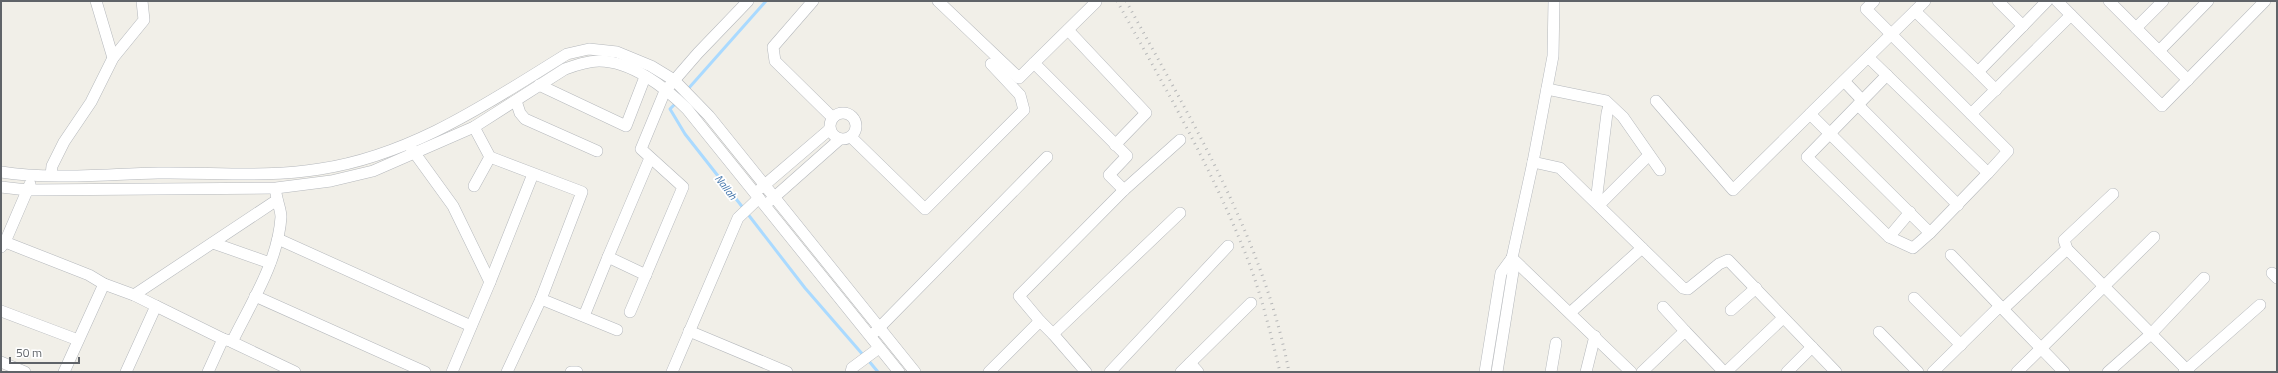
<svg xmlns="http://www.w3.org/2000/svg" width="2278" height="373" viewBox="0 0 2278 373" font-family="'Titillium Web',sans-serif">
	<style>
		.lines { fill: none; stroke-linecap: round; stroke-linejoin: round }
		.stream { stroke: #aadaff; stroke-width: 3 }
		.minor-casing { stroke: #b5b8bc; stroke-width: 12 }
		.minor { stroke: #fff; stroke-width: 11 }
		.rail { stroke: #b6b7b8; stroke-width: 3; stroke-dasharray: 1 5; stroke-linecap: butt }
		.labels { text-anchor: middle; dominant-baseline: central; stroke-width: 3.5; stroke-linejoin: round; paint-order: stroke }
		.water-label { font-size: 11px; font-style: italic; fill: #4174aa; stroke: #fff }
	</style>
	<rect width="100%" height="100%" fill="#f1efe8"/>
	<g class="lines">
		<g class="stream">
			<polyline points="688,89 766,1"/>
			<polyline points="676,103 670,109 685,134 744,209"/>
			<polyline points="747,213 805,288 864,356"/>
			<polyline points="868,360 878,372"/>
		</g>
		<g class="minor-casing">
			<g id="minor">
				<polyline points="96,1 113,58"/>
				<polyline points="813,1 773,47 775,61 833,118"/>
				<polyline points="938,1 1019,78 1034,63"/>
				<polyline points="1874,1 1866,9 2008,151 1988,173"/>
				<polyline points="1998,1 2023,26"/>
				<polyline points="2057,1 2162,106 2265,1"/>
				<polyline points="2109,1 2188,80"/>
				<polyline points="1096,2 1034,63 1127,156 1109,175 1124,190"/>
				<polyline points="1915,11 1925,1"/>
				<polyline points="2136,28 2163,1"/>
				<polyline points="1068,30 1146,113 1115,145"/>
				<polyline points="2159,51 2208,1"/>
				<polyline points="1868,57 1988,173 1930,233 1810,114 1814,110 1915,11 1978,72 2047,1"/>
				<polyline points="1978,72 1996,90"/>
				<polyline points="1887,75 1807,157 1889,237 1910,212"/>
				<polyline points="1844,81 1862,100"/>
				<polyline points="539,85 626,126 645,77"/>
				<polyline points="1547,89 1606,101 1623,117 1660,170"/>
				<polyline points="516,101 520,113 525,119 597,151"/>
				<polyline points="1656,101 1733,190 1810,114"/>
				<polyline points="1858,105 1958,205"/>
				<circle cx="843" cy="126" r="13"/>
				<polyline points="1971,114 2071,15"/>
				<polyline points="474,127 490,157 582,192 541,299 617,330"/>
				<polyline points="851,137 925,209 1024,110 1020,95 991,64"/>
				<polyline points="411,148 453,206 490,282 452,372"/>
				<polyline points="1533,162 1560,168 1683,288 1688,289 1719,264 1728,260 1836,372"/>
				<path d="M1,172C52,180 106,174 158,173C212,172 267,178 320,169C413,155 489,102 567,54L589,49L617,52L651,66L674,80L709,116L915,372"/>
				<polyline points="51,175 52,166 64,142 91,102 113,58 144,20 142,1"/>
				<polyline points="474,186 490,157"/>
				<path d="M1,187L27,190L276,188L331,181L373,171L474,127L565,69C576,65 587,61 599,61C631,61 665,87 687,109L899,372"/>
				<polyline points="761,188 830,129"/>
				<path d="M276,193C277,201 281,210 281,217C278,262 251,303 232,342L295,372"/>
				<polyline points="770,201 840,139"/>
				<polyline points="1596,202 1607,113 1609,105"/>
				<polyline points="1599,205 1649,155"/>
				<polyline points="1889,237 1913,248 1930,233"/>
				<polyline points="278,239 471,326"/>
				<polyline points="5,242 89,275 104,284 134,295"/>
				<polyline points="213,243 270,263"/>
				<polyline points="1,247 5,242 30,184"/>
				<polyline points="2067,249 2064,240 2113,194"/>
				<polyline points="1951,255 2000,306"/>
				<polyline points="1512,258 1631,372"/>
				<polyline points="2272,273 2277,278"/>
				<polyline points="646,275 608,257 650,158"/>
				<polyline points="490,282 533,174"/>
				<polyline points="255,296 425,372"/>
				<polyline points="1914,298 1961,345"/>
				<polyline points="156,306 223,339"/>
				<polyline points="1663,307 1685,331"/>
				<polyline points="2003,309 2067,249 2189,372"/>
				<polyline points="1731,310 1756,288"/>
				<polyline points="1,311 78,340"/>
				<polyline points="630,312 683,187 641,149 665,91 698,53 748,1"/>
				<polyline points="1571,312 1642,248"/>
				<polyline points="584,316 608,257"/>
				<polyline points="1040,321 1019,296 1124,190 1180,140"/>
				<polyline points="689,331 787,372"/>
				<polyline points="875,332 1047,157"/>
				<polyline points="1879,332 1918,372"/>
				<polyline points="1053,334 1086,372"/>
				<polyline points="1,362 25,372"/>
				<polyline points="1190,363 1198,372"/>
				<polyline points="64,372 104,284"/>
				<polyline points="126,372 156,306 134,295 277,200"/>
				<polyline points="208,372 223,339 230,341"/>
				<polyline points="507,372 541,299"/>
				<polyline points="571,372 577,372"/>
				<polyline points="672,372 738,218 759,198"/>
				<polyline points="851,372 852,368 879,348"/>
				<polyline points="989,372 1040,321 1053,334 1180,213"/>
				<polyline points="1110,372 1228,246"/>
				<polyline points="1181,372 1251,303"/>
				<polyline points="1485,372 1501,273 1512,258"/>
				<polyline points="1497,372 1513,272 1512,258 1533,162 1553,56 1554,1"/>
				<polyline points="1551,372 1556,343"/>
				<polyline points="1586,372 1595,336"/>
				<polyline points="1642,372 1685,331 1724,372"/>
				<polyline points="1726,372 1783,318"/>
				<polyline points="1787,372 1812,347"/>
				<polyline points="1933,372 2000,306 2064,372"/>
				<polyline points="2017,372 2154,237"/>
				<polyline points="2108,372 2151,334 2204,278"/>
				<polyline points="2184,372 2260,305"/>
			</g>
		</g>
		<use href="#minor" class="minor"/>
		<g class="rail">
			<path d="M1117,1C1162,82 1209,163 1244,250C1260,289 1270,331 1280,372"/>
			<path d="M1126,1C1191,120 1263,237 1289,372"/>
		</g>
	</g>
	<g class="labels">
		<g class="water-label">
			<text transform="translate(726 187) rotate(52)">Nallah</text>
		</g>
	</g>
	<rect width="2278" height="373" fill="none" stroke="#5f6368" stroke-width="4"/>
	<path d="M10 357v6h69v-6" fill="none" stroke="#5f6368" stroke-width="2"/>
	<text x="16" y="357" font-size="12" fill="#5f6368" stroke="#ffffff" stroke-width="3" paint-order="stroke">50 m</text>
</svg>
